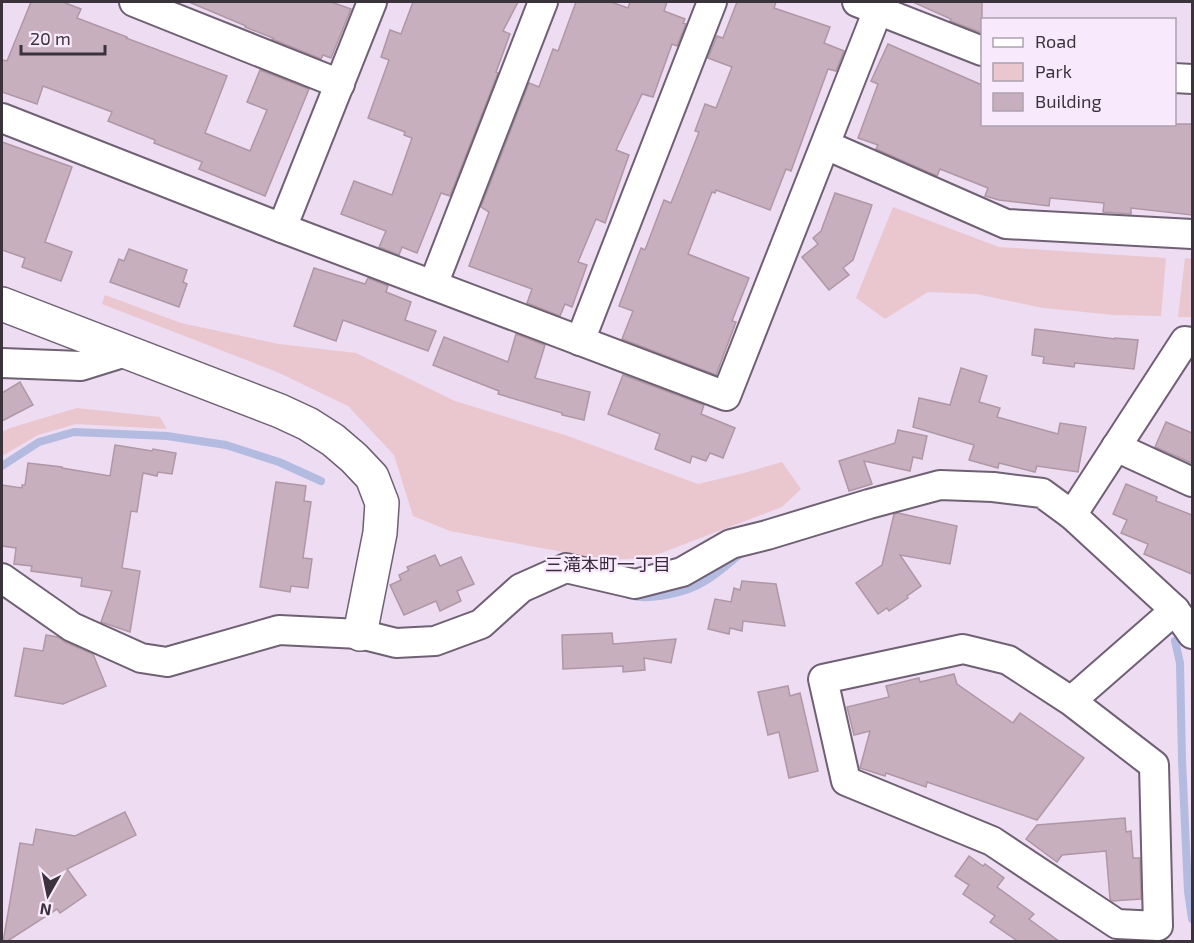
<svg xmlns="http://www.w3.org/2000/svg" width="1194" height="943" viewBox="0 0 1194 943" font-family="'Exo 2','Noto Sans JP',sans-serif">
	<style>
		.green { fill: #eac7cf }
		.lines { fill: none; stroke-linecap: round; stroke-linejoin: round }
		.stream { stroke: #b3bbe0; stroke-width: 8 }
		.building { fill: #c7afbe; stroke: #af97a6; stroke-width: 1.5 }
		.street-casing { stroke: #6f6073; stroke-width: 32 }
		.secondary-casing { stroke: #6f6073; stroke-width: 36 }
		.street { stroke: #fff; stroke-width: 28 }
		.secondary { stroke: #fff; stroke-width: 33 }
		.labels { text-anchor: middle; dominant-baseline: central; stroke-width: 4.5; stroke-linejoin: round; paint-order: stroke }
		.neighbourhood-label { font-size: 18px; fill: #392b3c; stroke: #f8eafc }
	</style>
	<rect width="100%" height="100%" fill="#eddcf2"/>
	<g class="green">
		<polygon points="893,207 999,247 1166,258 1161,316 1114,315 1043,308 976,294 928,292 885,319 856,298"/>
		<polygon points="1185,258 1192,259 1192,317 1178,317"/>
		<polygon points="105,295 181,323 279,344 356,353 455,401 568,436 698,484 744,473 782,462 801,489 782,507 648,558 606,560 450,531 413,516 394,455 348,406 277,372 102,304"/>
		<polygon points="77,408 160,417 167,429 76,424 38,435 2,456 2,432 10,428"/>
	</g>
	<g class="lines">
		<g class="stream">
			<polyline points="2,466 39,442 74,432 167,436 226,445 279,462 321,481"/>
			<path d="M628,595C648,601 687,593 705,581C717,574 728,564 739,555"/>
			<polyline points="1175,641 1180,663 1182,760 1188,891 1192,919"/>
		</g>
	</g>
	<g class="building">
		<polygon points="31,2 63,2 81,9 77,18 127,37 126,38 227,76 205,133 250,151 267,110 247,102 260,70 309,89 265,196 199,169 202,162 154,143 155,140 108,121 112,112 43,86 37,104 2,92 2,60 7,61"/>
		<polygon points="189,2 331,2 351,9 331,58 323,55 321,59 272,39 273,38 245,27 246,26"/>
		<polygon points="413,2 518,2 503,31 510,34 496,72 498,73 450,196 441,193 417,253 402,247 399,255 379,247 386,231 341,214 354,181 392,195 412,138 404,135 405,132 368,118 389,60 381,57 390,30 401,34"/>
		<polygon points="576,2 611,2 628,8 630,2 667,2 664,11 685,19 683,23 686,24 677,46 672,44 653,97 642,94 616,150 629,155 605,223 596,219 578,262 587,265 572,307 565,304 560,316 527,303 532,289 469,266 489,212 481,207 529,83 539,87 553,49 558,51"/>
		<polygon points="737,2 776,2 774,8 830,27 824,43 844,51 836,71 828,69 791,171 786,169 770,210 716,190 715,193 712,192 688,254 749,278 732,321 736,322 716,375 622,339 633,311 619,306 641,248 645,250 664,200 671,203 677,188 699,132 695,131 705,104 716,108 732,67 708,58 717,36 723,38"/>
		<polygon points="913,2 982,2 982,33 950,21 951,19"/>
		<polygon points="888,44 982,85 982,124 1192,124 1192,215 1131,208 1131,214 1103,212 1104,203 1050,198 1049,206 999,200 985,196 988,188 940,169 937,176 876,149 878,145 858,138 878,84 871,81"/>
		<polygon points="2,142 72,167 45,242 72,252 61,281 22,267 25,258 2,250"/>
		<polygon points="835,193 872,205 853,260 843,268 849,275 829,290 802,257 818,244 813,238 821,231"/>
		<polygon points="129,249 187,270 183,282 187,284 179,307 110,282 119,259 124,261"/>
		<polygon points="314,268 365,284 368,278 388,286 386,292 411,302 405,320 436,331 428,351 343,320 336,341 294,326"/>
		<polygon points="1035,329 1115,339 1115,338 1138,340 1134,369 1075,363 1074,367 1043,363 1044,357 1032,355"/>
		<polygon points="516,334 545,345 535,378 590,392 584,420 562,415 562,413 498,394 499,391 433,365 444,337 508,362"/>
		<polygon points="961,368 987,376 979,402 1000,408 997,417 1058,434 1060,423 1086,427 1078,472 1037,466 1035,472 999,463 998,468 969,460 974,445 913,427 919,398 950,405"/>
		<polygon points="623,375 704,405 701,414 735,428 723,458 710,453 706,461 692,456 690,463 655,449 660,434 608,414"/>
		<polygon points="20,382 33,405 2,421 2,393"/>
		<polygon points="1166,422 1192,433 1192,463 1155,447"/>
		<polygon points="898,430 927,436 922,459 913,457 910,471 864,461 872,484 849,491 839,461 895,443"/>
		<polygon points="115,445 152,451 153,449 176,453 172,474 158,472 157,476 143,473 137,512 131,511 122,568 140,571 130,632 101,622 112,591 81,586 82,578 31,571 32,566 14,564 16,548 2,546 2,485 22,488 22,485 25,485 28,463 62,467 62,468 110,476"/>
		<polygon points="276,482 306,486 304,501 311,502 303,558 312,559 308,588 291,586 290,592 260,587"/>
		<polygon points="1126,484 1157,497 1156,501 1192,515 1192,574 1144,554 1148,544 1121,533 1127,520 1113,514"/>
		<polygon points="898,513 957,526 950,564 900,555 921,586 907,596 908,598 889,611 887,608 878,614 856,583 882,565 894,514"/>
		<polygon points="435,555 440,566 461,557 474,584 457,591 461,601 440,611 436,601 404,615 390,585 401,580 399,575 409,570 407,567"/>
		<polygon points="742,581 776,584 785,626 743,621 742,631 730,628 729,634 708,629 715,599 731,602 734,588 740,590"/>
		<polygon points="612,633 613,644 676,639 671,663 644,658 645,670 623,672 623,666 563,669 562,635"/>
		<polygon points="46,635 58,637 65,642 93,654 106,686 63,704 15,696 24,648 43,651"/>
		<polygon points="954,674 957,684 1013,723 1020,713 1084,758 1037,820 927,782 926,787 886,773 885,776 860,768 870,731 854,735 847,707 889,697 886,686 919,678 920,682"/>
		<polygon points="788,686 790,696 800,693 818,771 789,778 779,732 768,735 758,692"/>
		<polygon points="125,812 136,835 67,869 86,895 60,913 57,909 6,942 3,942 20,843 33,845 36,829 75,836"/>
		<polygon points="1125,818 1126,832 1131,831 1133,858 1140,858 1141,899 1112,901 1110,899 1106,851 1062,855 1057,862 1026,839 1037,825"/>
		<polygon points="969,856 983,866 985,864 1004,878 997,887 1034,914 1029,919 1060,942 1019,942 990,922 995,916 963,894 969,885 955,876"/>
	</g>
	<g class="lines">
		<g class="street-casing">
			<g id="street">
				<polyline points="134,2 340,84"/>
				<polyline points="857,2 982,51"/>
				<polyline points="1174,78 1192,79"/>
				<polyline points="2,118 282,228 726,396 878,10"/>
				<polyline points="826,145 1006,224 1192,234"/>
				<polyline points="282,228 372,2"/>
				<polyline points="433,285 543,2"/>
				<polyline points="580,341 712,2"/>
				<polyline points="2,363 81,366 126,352"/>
				<polyline points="1116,447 1192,482"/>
				<polyline points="1072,515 1185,341 1192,342"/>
				<polyline points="2,578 72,627 141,658 167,662 279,630 360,634 396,643 435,641 481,624 521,588 566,568 635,584 682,572 731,544 767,535 869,504 940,485 993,487 1042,493 1072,515 1175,610 1192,634"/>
				<polyline points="1071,701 1008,660 963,649 823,679 846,781 992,841 1117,924 1158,926 1154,765 1071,701 1175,610"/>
			</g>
		</g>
		<g class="secondary-casing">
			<polyline id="secondary" points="2,304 280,411 308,424 333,440 354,458 372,477 382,503 380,533 360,634"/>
		</g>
		<use href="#street" class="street"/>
		<use href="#secondary" class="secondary"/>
	</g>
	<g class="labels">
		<g class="neighbourhood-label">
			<text x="608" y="564">三滝本町一丁目</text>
		</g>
	</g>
	<rect width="1194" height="943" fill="none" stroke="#3a333c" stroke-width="6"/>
	<rect x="981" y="18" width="195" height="108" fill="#f8eafc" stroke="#aca1af" stroke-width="1.5"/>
	<rect x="993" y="38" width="30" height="9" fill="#ffffff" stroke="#aca1af" stroke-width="1.5"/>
	<text x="1035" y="48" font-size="18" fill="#3a333c">Road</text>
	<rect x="993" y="63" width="30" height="18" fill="#eac7cf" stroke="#aca1af" stroke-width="1.5"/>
	<text x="1035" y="78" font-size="18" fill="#3a333c">Park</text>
	<rect x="993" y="93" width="30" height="18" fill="#c7afbe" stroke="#aca1af" stroke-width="1.5"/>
	<text x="1035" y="108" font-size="18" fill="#3a333c">Building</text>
	<g transform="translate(48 895) rotate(189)" stroke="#f8eafc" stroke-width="4.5" paint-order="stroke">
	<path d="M0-4.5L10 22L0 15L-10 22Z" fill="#3a333c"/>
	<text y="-9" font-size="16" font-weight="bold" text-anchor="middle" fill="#3a333c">N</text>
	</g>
	<path d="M21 45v9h84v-9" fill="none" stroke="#3a333c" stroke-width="3"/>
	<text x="30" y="45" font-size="18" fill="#3a333c" stroke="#f8eafc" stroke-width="4.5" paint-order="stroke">20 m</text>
</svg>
